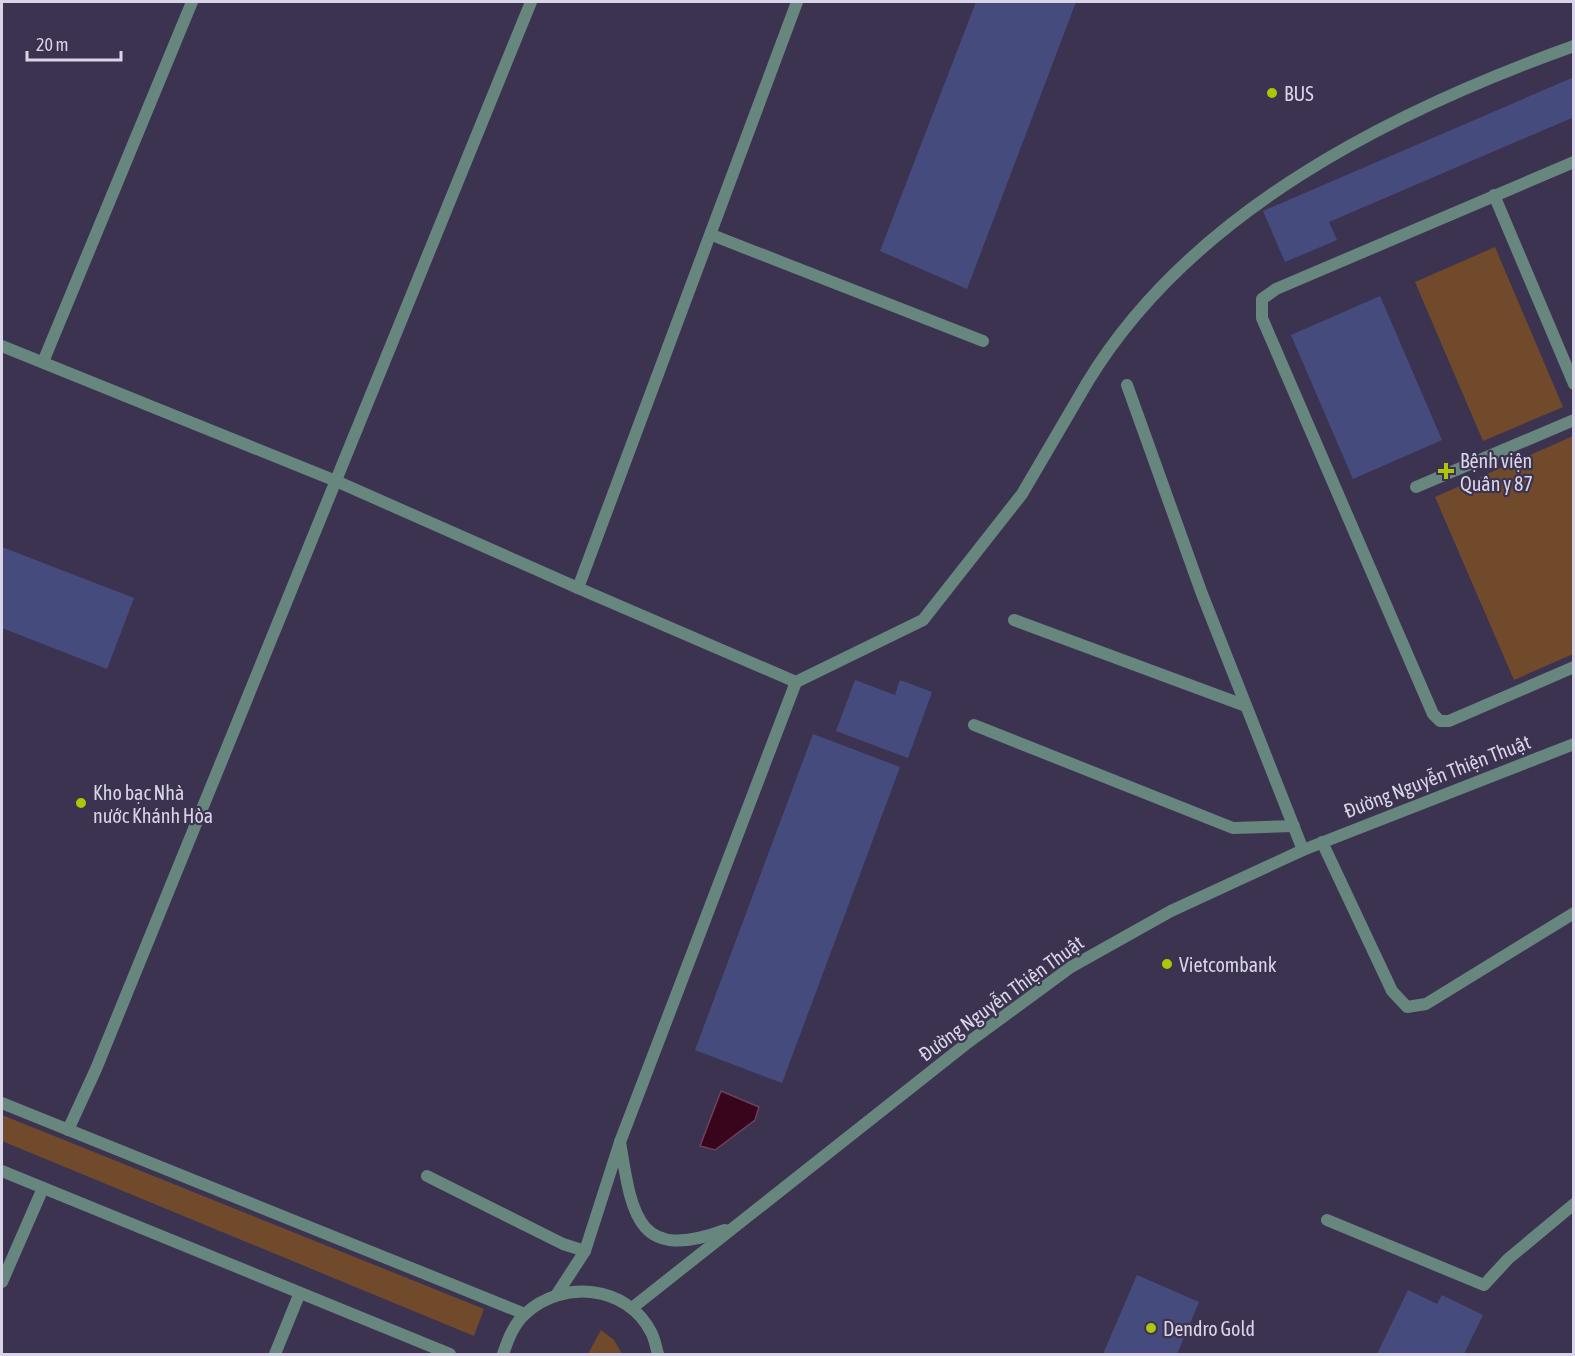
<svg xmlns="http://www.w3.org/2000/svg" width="1575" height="1356" viewBox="0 0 1575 1356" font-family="'Asap Condensed',sans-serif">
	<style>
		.green { fill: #714a2b }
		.water { fill: #39051d; stroke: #69435a; stroke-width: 1.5 }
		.building { fill: #464b7e }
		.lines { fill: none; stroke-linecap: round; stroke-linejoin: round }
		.service { stroke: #66867e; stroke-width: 12 }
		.minor { stroke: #66867e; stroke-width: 12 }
		.tertiary { stroke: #66867e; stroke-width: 12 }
		.poi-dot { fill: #afc507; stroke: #3c3351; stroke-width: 2 }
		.labels { text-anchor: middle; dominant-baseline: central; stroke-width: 4.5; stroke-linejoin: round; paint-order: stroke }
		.poi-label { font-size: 20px; fill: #d9d4e7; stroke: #3c3351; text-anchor: start }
		.street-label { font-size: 20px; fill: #d9d4e7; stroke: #3c3351 }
	</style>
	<rect width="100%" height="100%" fill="#3c3351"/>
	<g class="green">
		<polygon points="1495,247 1563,407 1483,441 1415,282"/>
		<polygon points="1573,436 1573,654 1514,680 1435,497"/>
		<polygon points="2,1115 484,1309 474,1336 2,1141"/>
		<polygon points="601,1330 614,1340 622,1354 588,1354"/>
	</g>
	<polygon class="water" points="721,1091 759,1107 755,1120 715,1150 700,1146"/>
	<g class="building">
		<polygon points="976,2 1076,2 967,289 880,251"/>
		<polygon points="1574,77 1574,117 1329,222 1337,240 1285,262 1263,211"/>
		<polygon points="1380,296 1442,440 1353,479 1291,335"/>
		<polygon points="2,547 134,598 107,669 2,628"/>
		<polygon points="855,680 895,695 900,680 932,692 908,758 836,731"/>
		<polygon points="813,734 900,767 782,1083 695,1050"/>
		<polygon points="1137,1275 1199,1302 1177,1354 1103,1354"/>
		<polygon points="1408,1290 1437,1304 1442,1295 1483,1315 1464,1354 1377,1354"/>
	</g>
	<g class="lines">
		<g class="service">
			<polyline points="1574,162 1276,289 1262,299 1262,318 1433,714 1440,721 1449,721 1574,667"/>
			<polyline points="1494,195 1574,384"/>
			<polyline points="1416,487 1574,420"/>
			<polyline points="796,682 923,620 1022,494 1087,383"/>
			<polyline points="427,1176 563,1244 585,1251"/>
			<polyline points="1327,1220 1484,1285 1508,1259 1574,1204"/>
		</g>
		<g class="minor">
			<polyline points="712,235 983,341"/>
			<polyline points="2,346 336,481 578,588 797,2"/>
			<polyline points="43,362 192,2"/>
			<path d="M1087,383C1190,212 1392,111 1574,46"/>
			<polyline points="1127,385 1202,594 1303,850"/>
			<polyline points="1014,620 1246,706"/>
			<polyline points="974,725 1233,828 1294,826"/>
			<polyline points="1322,842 1392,991 1407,1007 1426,1004 1574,913"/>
			<polyline points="68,1130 96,1069 531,2"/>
			<polyline points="2,1282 43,1188"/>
			<polyline points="557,1294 585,1251 620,1142 796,682 578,588"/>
			<polyline points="275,1354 299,1295"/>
		</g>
		<g class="tertiary">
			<polyline points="2,1103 525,1314"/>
			<path d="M620,1142C632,1214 636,1263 725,1230"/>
			<polyline points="2,1171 450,1354"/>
			<polyline points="632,1308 966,1044 1071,967 1171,911 1303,850 1574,744"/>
			<path d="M503,1354C508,1340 513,1325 525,1314C562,1279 627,1285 651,1332C655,1339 656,1348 658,1354"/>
		</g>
	</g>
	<g class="poi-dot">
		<circle cx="1272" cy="93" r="6"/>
		<path d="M1443 462h6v6h6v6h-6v6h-6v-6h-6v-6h6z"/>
		<circle cx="81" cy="803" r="6"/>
		<circle cx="1167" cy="964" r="6"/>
		<circle cx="1151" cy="1328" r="6"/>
	</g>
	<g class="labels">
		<g class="poi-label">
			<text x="1284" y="93">BUS</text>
			<text x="1460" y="460">Bệnh viện<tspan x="1460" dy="23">Quân y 87</tspan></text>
			<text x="93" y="792">Kho bạc Nhà<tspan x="93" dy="23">nước Khánh Hòa</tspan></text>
			<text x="1179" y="964">Vietcombank</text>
			<text x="1163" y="1328">Dendro Gold</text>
		</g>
		<g class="street-label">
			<text transform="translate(1437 776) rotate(-21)">Đường Nguyễn Thiện Thuật</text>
			<text transform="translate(1001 998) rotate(-36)">Đường Nguyễn Thiện Thuật</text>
		</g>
	</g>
	<rect width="1575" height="1356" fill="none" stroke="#d9d4e7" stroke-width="6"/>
	<path d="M27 51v9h94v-9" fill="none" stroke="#d9d4e7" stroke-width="3"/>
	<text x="36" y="51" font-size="18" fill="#d9d4e7" stroke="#3c3351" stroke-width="4.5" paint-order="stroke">20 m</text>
</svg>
